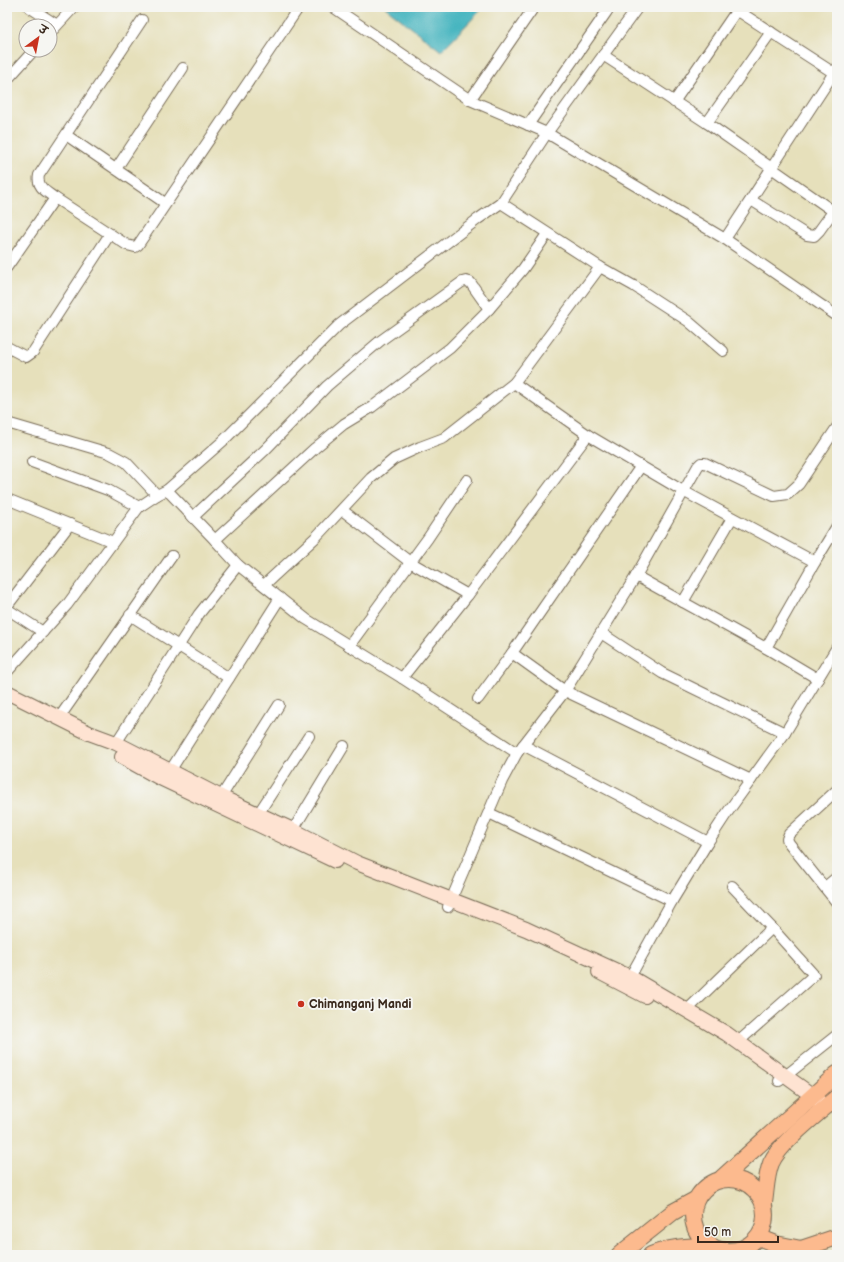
<svg xmlns="http://www.w3.org/2000/svg" width="844" height="1262" viewBox="0 0 844 1262" font-family="'Balsamiq Sans','Playpen Sans Deva',sans-serif">
	<style>
		.water { fill: #47b5c0; stroke: #41706f }
		.lines { fill: none; stroke-linecap: round; stroke-linejoin: round }
		.street-casing { stroke: #776a55; stroke-width: 12 }
		.secondary-casing { stroke: #776a55; stroke-width: 16 }
		.primary-casing { stroke: #776a55; stroke-width: 18 }
		.street { stroke: #fff; stroke-width: 10 }
		.secondary { stroke: #fee3d2; stroke-width: 14 }
		.primary { stroke: #fcba8e; stroke-width: 16 }
		.poi-dot { fill: #c8321e; stroke: #f6f6f2; stroke-width: 1.5 }
		.labels { text-anchor: middle; dominant-baseline: central; stroke-width: 4; stroke-linejoin: round; paint-order: stroke }
		.poi-label { font-size: 12px; font-weight: bold; fill: #3b2a1e; stroke: #f6f6f2; text-anchor: start }
	</style>
	<rect width="100%" height="100%" fill="#f6f6f2"/>
	<filter id="ink" filterUnits="userSpaceOnUse"><feTurbulence type="fractalNoise" baseFrequency=".025" numOctaves="2"/><feDisplacementMap in="SourceGraphic" scale="8" xChannelSelector="R" yChannelSelector="G"/><feConvolveMatrix kernelMatrix="1 2 1 2 8 2 1 2 1" color-interpolation-filters="sRGB"/></filter>
	<filter id="wash" filterUnits="userSpaceOnUse"><feTurbulence type="fractalNoise" baseFrequency=".012" numOctaves="4" result="noise"/><feDisplacementMap in="SourceGraphic" scale="16" xChannelSelector="R" yChannelSelector="G"/><feGaussianBlur stdDeviation="0.9" result="paint"/><feColorMatrix in="noise" values="0 0 0 0 0 0 0 0 0 0 0 0 0 0 0 0 0 1.4 0 .05"/><feComposite in="paint" operator="in"/></filter>
	<g filter="url(#wash)">
		<rect width="100%" height="100%" fill="#e6e0bb"/>
		<polygon class="water" points="385,7 484,7 441,51"/>
	</g>
	<g filter="url(#ink)">
		<g class="lines">
			<g class="street-casing">
				<g id="street">
					<polyline points="29,7 57,25"/>
					<polyline points="333,7 470,100 547,133 725,239 837,316"/>
					<polyline points="732,7 837,75"/>
					<polyline points="50,33 74,7"/>
					<polyline points="603,55 707,123 833,211"/>
					<polyline points="7,80 34,50"/>
					<polyline points="470,100 534,7"/>
					<polyline points="674,102 739,7"/>
					<polyline points="707,123 771,32"/>
					<polyline points="528,125 610,7"/>
					<polyline points="66,135 165,203"/>
					<polyline points="116,169 183,68"/>
					<path d="M55,198C47,192 36,187 39,175L142,20"/>
					<polyline points="751,200 802,232 807,235 814,236 819,231 837,206"/>
					<polyline points="725,239 837,68"/>
					<polyline points="7,267 55,198 127,245 135,247 138,245 299,7"/>
					<polyline points="600,267 634,286 688,321 723,351"/>
					<polyline points="7,347 26,357 33,352 110,234"/>
					<polyline points="514,383 588,435 683,491 815,562 766,648 818,679"/>
					<polyline points="7,423 109,453 126,462 157,495"/>
					<polyline points="32,462 108,490 139,507"/>
					<polyline points="641,466 512,653 565,691 751,780"/>
					<polyline points="167,490 215,540 238,565 306,619 402,678 517,753"/>
					<polyline points="7,499 113,542"/>
					<polyline points="342,510 410,562 468,595"/>
					<polyline points="193,517 265,450 327,386 380,341 462,282 466,281 470,282 489,309"/>
					<polyline points="215,540 315,448 344,424 372,407 450,348 489,309 523,269 547,234"/>
					<polyline points="815,562 837,526"/>
					<polyline points="636,576 766,648"/>
					<polyline points="264,585 315,538 371,478 394,459 420,447 444,438 514,383 600,267 501,203"/>
					<polyline points="683,602 732,518"/>
					<polyline points="7,606 70,524"/>
					<polyline points="7,609 43,632"/>
					<polyline points="130,615 229,678"/>
					<polyline points="601,633 662,673 785,733"/>
					<polyline points="349,646 428,538 467,480"/>
					<polyline points="7,672 67,605 139,507 157,495 167,490 223,441 339,325 478,219 501,203 547,133 638,7"/>
					<polyline points="402,678 468,595 588,435"/>
					<polyline points="478,699 512,653"/>
					<polyline points="59,718 172,556"/>
					<polyline points="116,743 199,614 238,565"/>
					<polyline points="523,745 708,842"/>
					<polyline points="170,771 280,598"/>
					<polyline points="837,790 789,834 787,839 789,843 837,903"/>
					<polyline points="221,797 279,705"/>
					<polyline points="489,813 672,901"/>
					<polyline points="258,814 309,736"/>
					<polyline points="290,835 344,746"/>
					<polyline points="732,886 772,928 814,975 738,1042"/>
					<polyline points="825,887 837,877"/>
					<polyline points="448,907 502,781 517,753 565,691 636,576 698,466 701,463 705,463 774,496 788,494 799,484 837,427"/>
					<polyline points="630,977 672,901 708,842 727,813 785,733 837,647"/>
					<polyline points="687,1010 772,928"/>
					<polyline points="779,1081 837,1035"/>
				</g>
			</g>
			<g class="secondary-casing">
				<g id="secondary">
					<polyline points="7,692 89,733 116,743 221,797 293,830 357,863 526,929 630,977 727,1034 813,1096 820,1103"/>
					<polyline points="122,757 158,777 335,861"/>
					<polyline points="599,972 645,996"/>
				</g>
			</g>
			<g class="primary-casing">
				<g id="primary">
					<polyline points="722,1178 837,1074"/>
					<circle cx="729" cy="1215" r="36"/>
					<path d="M764,1203C766,1190 766,1176 771,1163C780,1142 819,1113 837,1097"/>
					<polyline points="758,1237 776,1244 801,1249 837,1237"/>
					<polyline points="619,1255 673,1212 695,1200"/>
					<path d="M651,1255C671,1246 688,1247 710,1246"/>
				</g>
			</g>
			<use href="#street" class="street"/>
			<use href="#secondary" class="secondary"/>
			<use href="#primary" class="primary"/>
		</g>
	</g>
	<circle class="poi-dot" cx="301" cy="1004" r="4"/>
	<g class="labels">
		<g class="poi-label">
			<text x="309" y="1004">Chimanganj Mandi</text>
		</g>
	</g>
	<rect width="844" height="1262" fill="none" stroke="#f6f6f2" stroke-width="24"/>
	<g transform="translate(38 38) rotate(32)"><circle r="19" fill="#f6f6f2" stroke="#aba49d"/>
	<path d="M0-3L7 15L0 10L-7 15Z" fill="#c8321e"/>
	<text y="-6" font-size="11" font-weight="bold" text-anchor="middle" fill="#3b2a1e">उ</text>
	</g>
	<path d="M698 1236v6h80v-6" fill="none" stroke="#3b2a1e" stroke-width="2"/>
	<text x="704" y="1236" font-size="12" fill="#3b2a1e" stroke="#f6f6f2" stroke-width="3" paint-order="stroke">50 m</text>
</svg>
